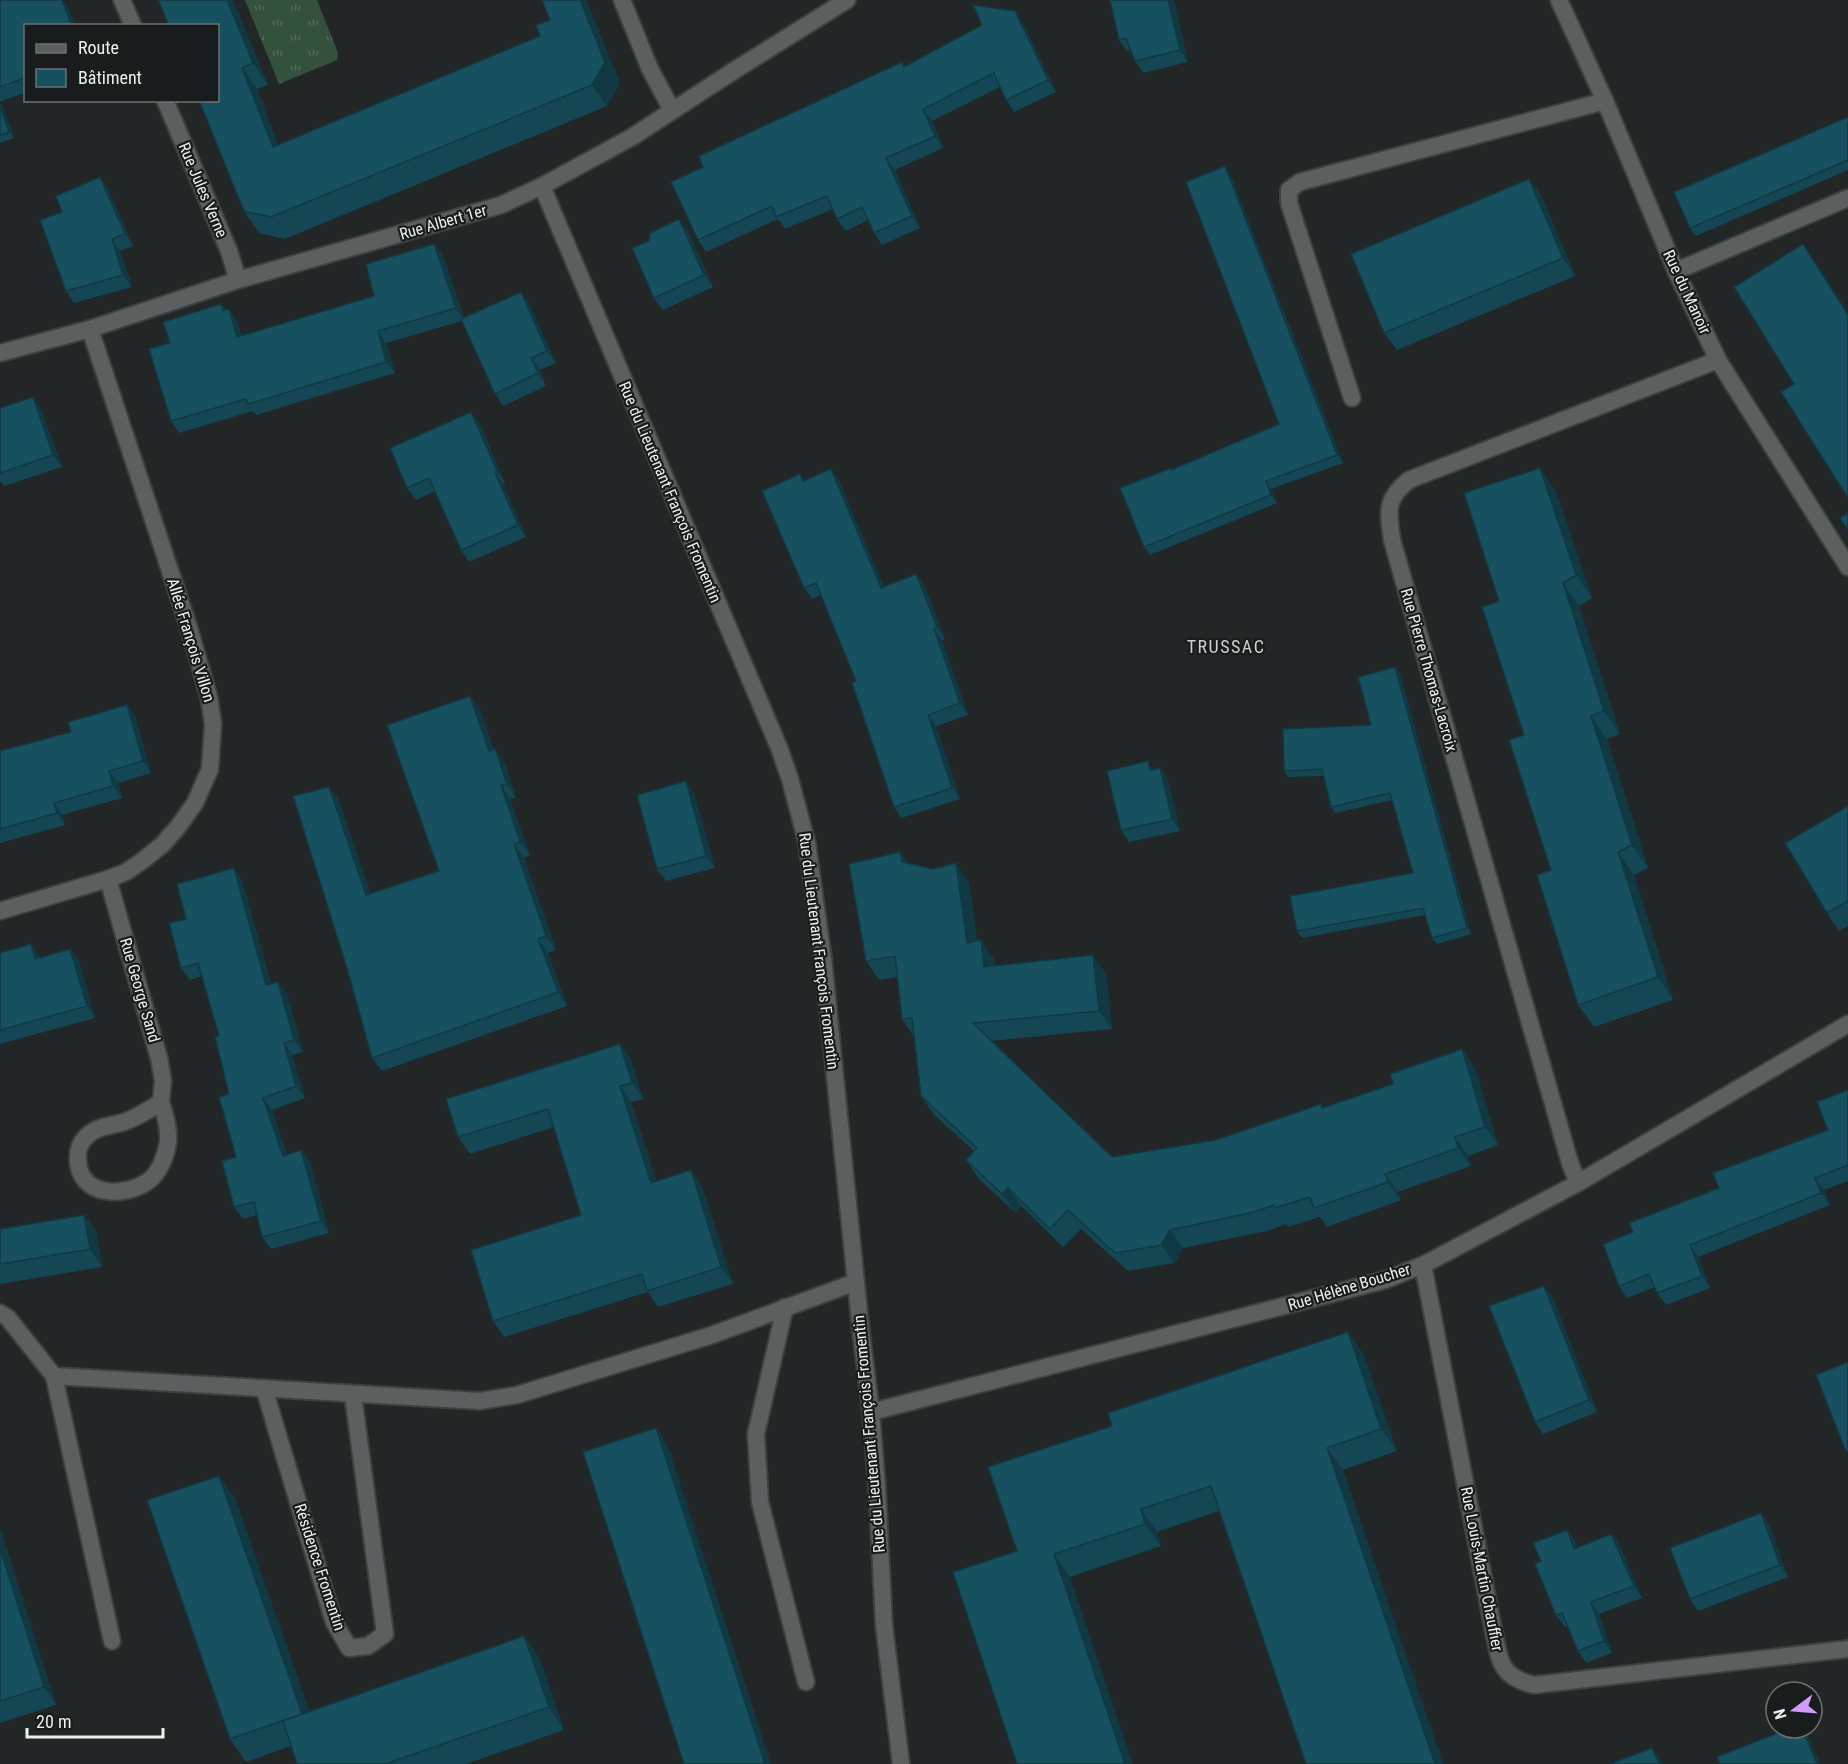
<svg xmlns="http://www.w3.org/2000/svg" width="1848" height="1764" viewBox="0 0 1848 1764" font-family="'Roboto Condensed',sans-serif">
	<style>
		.grass { fill: url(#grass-tufts) }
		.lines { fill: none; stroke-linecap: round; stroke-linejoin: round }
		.service-casing { stroke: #3e4040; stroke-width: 20 }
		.minor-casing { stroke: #3e4040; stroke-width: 20 }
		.service { stroke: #5b5f5f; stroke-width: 16 }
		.minor { stroke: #5b5f5f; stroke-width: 16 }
		.wall { fill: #144653 }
		.shaded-wall { fill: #103943 }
		.building { fill: #175160; stroke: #103943; stroke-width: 1.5 }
		.labels { text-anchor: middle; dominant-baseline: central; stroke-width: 4.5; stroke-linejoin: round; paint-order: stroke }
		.street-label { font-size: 16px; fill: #edefef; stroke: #191c1c }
		.neighbourhood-label { font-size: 18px; letter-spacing: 1.5px; fill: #cbcfcf; stroke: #191c1c }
	</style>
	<defs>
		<pattern id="grass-tufts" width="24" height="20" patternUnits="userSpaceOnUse" patternTransform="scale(1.5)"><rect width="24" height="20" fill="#34513b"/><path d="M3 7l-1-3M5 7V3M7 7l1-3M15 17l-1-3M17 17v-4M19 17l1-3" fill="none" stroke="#526a58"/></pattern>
	</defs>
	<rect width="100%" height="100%" fill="#222626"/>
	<polygon class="grass" points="245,0 317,0 338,53 337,60 279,84"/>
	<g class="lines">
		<g class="service-casing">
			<g id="service">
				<polyline points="1676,271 1848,198"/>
				<polyline points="1352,398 1289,203 1289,190 1300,182 1605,101"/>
				<polyline points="785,1307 756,1434 760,1502 806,1682"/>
				<polyline points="0,1313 8,1318 54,1376 480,1401 517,1395 712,1335 856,1282"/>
				<polyline points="54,1376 112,1641"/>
				<polyline points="264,1388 334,1622 349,1648 368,1646 385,1634 353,1395"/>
			</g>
		</g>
		<g class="minor-casing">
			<g id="minor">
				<polyline points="122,0 133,26"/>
				<polyline points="622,0 650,69 672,110"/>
				<polyline points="1559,0 1605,101 1676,271 1718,360 1848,567"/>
				<polyline points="165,100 229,251 238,280"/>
				<polyline points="542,186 780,750 790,779 807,843 823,958 861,1332 871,1412 877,1486 884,1625 901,1764"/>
				<polyline points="0,353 90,329 238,280 501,205 542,186 632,137 735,70 847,0"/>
				<path d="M108,879L159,1058L163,1081L161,1102C149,1110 138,1117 124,1122C111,1126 96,1126 86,1137C79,1144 77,1151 78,1162C81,1196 122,1198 147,1182C159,1174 166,1156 168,1142C169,1128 165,1115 161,1102"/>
				<polyline points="0,911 108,879 126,872 142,861 162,845 178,827 195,803 210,769 213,724 209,697 189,628 90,329"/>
				<path d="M1578,1183L1570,1163L1392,540C1388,511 1385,499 1409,480L1718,360"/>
				<path d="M1423,1265L1493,1628C1500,1660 1498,1676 1534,1685L1848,1649"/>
				<polyline points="871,1412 1385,1280 1423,1265 1578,1183 1848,1024"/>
			</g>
		</g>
		<use href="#service" class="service"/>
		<use href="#minor" class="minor"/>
	</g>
	<g class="wall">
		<polygon points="0,0 62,0 69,9 26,26 26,92 0,102"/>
		<polygon points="158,0 233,0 268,85 257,89 278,145 540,36 550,20 542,0 586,0 620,84 607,106 285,239 259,233 244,211"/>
		<polygon points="1174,0 1188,62 1143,73 1135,61 1131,50 1127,51 1119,40"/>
		<polygon points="1023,23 1056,92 1014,112 1006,100 1000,87 932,121 943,148 895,170 920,228 882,245 874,233 868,220 846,231 837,219 833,209 785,229 778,219 706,252 698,240 703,167 902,62 905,66 982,25"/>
		<polygon points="0,103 2,105 14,138 0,143"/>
		<polygon points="1848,117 1848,170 1696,236 1690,228"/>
		<polygon points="1225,166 1230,174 1343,463 1271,489 1277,503 1150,555 1144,547 1172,470 1279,424"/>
		<polygon points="100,177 108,189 133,246 120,251 132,287 74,303 66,291 62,212"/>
		<polygon points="1529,179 1542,197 1575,276 1397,350 1384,333"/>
		<polygon points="688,231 713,287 663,310 654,298"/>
		<polygon points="443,256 464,318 521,292 529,304 556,363 540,370 546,386 503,406 495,394 462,321 386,343 395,373 256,415 253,411 179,433 171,421 170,343 221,304 226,310 237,321 242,336 374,296"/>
		<polygon points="0,408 41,409 62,467 4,486 0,481"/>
		<polygon points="480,424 505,483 503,484 526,537 469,562 461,550 435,491 416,500 407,488"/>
		<polygon points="839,480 883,587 916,574 924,585 945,639 942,640 968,715 936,726 960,799 901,818 894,807 856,681 821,595 812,599 804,588 804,481"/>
		<polygon points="1556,491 1592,598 1579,606 1620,734 1607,739 1648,868 1634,875 1673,1000 1594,1027 1578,1005 1524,735 1499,601"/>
		<polygon points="1395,667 1400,673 1471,934 1437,944 1432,938 1425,915 1302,938 1297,931 1413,873 1392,800 1335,813 1331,807 1323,776 1288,777 1284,771 1371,725"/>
		<polygon points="470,696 480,709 494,750 505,763 516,798 510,799 530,855 524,858 556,950 548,953 567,1006 382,1071 372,1058 329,787 339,801 370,893 439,871"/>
		<polygon points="127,705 135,717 151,773 118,783 122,798 62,815 65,825 0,843 0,751 71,732"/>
		<polygon points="1160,768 1168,780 1180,831 1129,842 1121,830 1153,769"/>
		<polygon points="694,793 715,868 666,881 657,869"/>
		<polygon points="1848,806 1848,926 1839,931 1827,913"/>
		<polygon points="900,852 909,864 969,882 977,941 981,940 994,959 995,966 1106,974 1112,1029 991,1041 1112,1157 1216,1140 1321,1104 1323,1107 1475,1068 1498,1145 1468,1156 1471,1166 1398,1192 1401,1200 1327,1227 1320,1217 1288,1227 1286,1224 1267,1231 1183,1248 1174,1263 1128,1271 1081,1229 1063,1247 1021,1206 1015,1212 979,1179 966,1160 974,1151 934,1115 921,1096 915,1038 902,1019 897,977 879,980 866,961"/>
		<polygon points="242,880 271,984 287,994 303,1052 292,1055 305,1098 272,1110 287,1155 301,1150 310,1162 329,1233 271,1249 262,1237 257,1215 243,1219 234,1207 236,1157 229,1094 219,1036 202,976 190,980 181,968 186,919"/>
		<polygon points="31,944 40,958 70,949 79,961 95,1018 0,1044 0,953"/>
		<polygon points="620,1044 631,1060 643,1099 631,1102 656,1181 691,1170 702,1187 733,1284 658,1307 648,1292 504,1337 493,1321 581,1215 554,1127 470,1154 458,1137"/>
		<polygon points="1848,1090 1848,1181 1824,1190 1830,1205 1698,1257 1710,1288 1666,1305 1657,1293 1655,1287 1627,1298 1619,1286 1633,1232 1719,1188 1828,1130"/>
		<polygon points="84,1215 96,1232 102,1267 0,1284 0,1229"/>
		<polygon points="1544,1286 1553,1298 1597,1412 1543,1434 1535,1422"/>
		<polygon points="1348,1332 1364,1355 1397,1451 1343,1470 1443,1764 1306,1764 1219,1511 1157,1532 1161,1546 1070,1577 1017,1551 1112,1426"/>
		<polygon points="235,1498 309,1711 524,1636 540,1659 564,1730 466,1764 297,1764 291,1746 246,1762 230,1739"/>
		<polygon points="1761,1513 1769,1525 1788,1577 1698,1611 1690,1599"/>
		<polygon points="0,1528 56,1705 0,1723"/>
		<polygon points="1567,1530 1576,1542 1578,1548 1611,1534 1620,1546 1642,1598 1599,1614 1612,1653 1586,1663 1578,1651 1568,1626 1565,1627 1556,1615 1541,1561"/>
	</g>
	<g class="shaded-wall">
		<polygon points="62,0 69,9 75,26 72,26"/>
		<polygon points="227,0 233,0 268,85 253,63"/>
		<polygon points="580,0 586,0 620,84 607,106 592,85"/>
		<polygon points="1168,0 1174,0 1188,62 1180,50"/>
		<polygon points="1015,11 1023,23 1056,92 1048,80"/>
		<polygon points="242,68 257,89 287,169 273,147"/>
		<polygon points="0,103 2,105 14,138 9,132 0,106"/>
		<polygon points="923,109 932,121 943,148 935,136"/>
		<polygon points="886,158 895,170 920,228 912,216"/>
		<polygon points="1225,166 1230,174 1343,463 1337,455"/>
		<polygon points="100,177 108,189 133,246 125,234"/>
		<polygon points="1529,179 1542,197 1575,276 1563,258"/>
		<polygon points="679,219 688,231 713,287 704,275"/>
		<polygon points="112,239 120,251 132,287 123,275"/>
		<polygon points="434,244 443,256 464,320 456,308"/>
		<polygon points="1803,244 1819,267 1848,313 1848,315"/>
		<polygon points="521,292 529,304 556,363 547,351"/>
		<polygon points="229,309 237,321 245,349 237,337"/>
		<polygon points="378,331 386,343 395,373 386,362"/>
		<polygon points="531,358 540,370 546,386 538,373"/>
		<polygon points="33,397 41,409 62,467 53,455"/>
		<polygon points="471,412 480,424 505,483 497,471"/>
		<polygon points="1540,468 1556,491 1592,598 1576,575"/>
		<polygon points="831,469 839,480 889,599 881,588"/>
		<polygon points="495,472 503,484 526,537 518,525"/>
		<polygon points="1266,481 1271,489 1277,503 1271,495"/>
		<polygon points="916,574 924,585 945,639 937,627"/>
		<polygon points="1563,583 1579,606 1620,734 1604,711"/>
		<polygon points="934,629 942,640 968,715 960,703"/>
		<polygon points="1395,667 1400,673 1471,934 1467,928"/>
		<polygon points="470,696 480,709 499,765 489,751"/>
		<polygon points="127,705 135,717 151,773 143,761"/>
		<polygon points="928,715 936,726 960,799 952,788"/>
		<polygon points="1591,716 1607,739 1648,868 1632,845"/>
		<polygon points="495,749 505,763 516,798 507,784"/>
		<polygon points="1160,768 1168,780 1180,831 1172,819"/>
		<polygon points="109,771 118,783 122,798 113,786"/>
		<polygon points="686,781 694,793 715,868 706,856"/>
		<polygon points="501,785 510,799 530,855 520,842"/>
		<polygon points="329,787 339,801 376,909 366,895"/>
		<polygon points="54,803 62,815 65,825 57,813"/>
		<polygon points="514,844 524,858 556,950 546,936"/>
		<polygon points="900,852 913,870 902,862"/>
		<polygon points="1618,852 1634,875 1673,1000 1658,977"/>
		<polygon points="956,863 969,882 980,961 967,943"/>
		<polygon points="234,868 242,880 274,997 266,985"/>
		<polygon points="538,939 548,953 567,1006 558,992"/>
		<polygon points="981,940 994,959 997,986 984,967"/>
		<polygon points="31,944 39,956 44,971 35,959"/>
		<polygon points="70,949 79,961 95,1018 87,1006"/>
		<polygon points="1093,955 1106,974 1112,1029 1099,1011"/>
		<polygon points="278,982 287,994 303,1052 294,1040"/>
		<polygon points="284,1043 292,1055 305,1098 296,1086"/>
		<polygon points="620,1044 631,1060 643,1099 632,1083"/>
		<polygon points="1462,1049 1475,1068 1498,1145 1485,1127"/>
		<polygon points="620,1086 631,1102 662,1199 651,1183"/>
		<polygon points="263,1098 272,1110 291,1168 283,1156"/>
		<polygon points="1455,1137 1468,1156 1471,1166 1458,1148"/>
		<polygon points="301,1150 310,1162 329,1233 321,1221"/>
		<polygon points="691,1170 702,1187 733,1284 721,1267"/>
		<polygon points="1385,1174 1398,1192 1401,1200 1388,1182"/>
		<polygon points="1815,1178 1824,1190 1830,1205 1821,1193"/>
		<polygon points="1008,1188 1021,1206 1015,1212 1002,1194"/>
		<polygon points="84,1215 96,1232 102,1267 90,1249"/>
		<polygon points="1170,1230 1183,1248 1174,1263 1161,1245"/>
		<polygon points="1690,1245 1698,1257 1710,1288 1702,1276"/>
		<polygon points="1544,1286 1553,1298 1597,1412 1589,1400"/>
		<polygon points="1348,1332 1364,1355 1397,1451 1381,1429"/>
		<polygon points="656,1428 668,1446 771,1764 765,1764"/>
		<polygon points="1327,1448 1343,1470 1443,1764 1435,1764"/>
		<polygon points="219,1476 235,1498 318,1737 302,1714"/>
		<polygon points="1141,1509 1157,1532 1161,1546 1145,1524"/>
		<polygon points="1761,1513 1769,1525 1788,1577 1780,1565"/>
		<polygon points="0,1528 56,1705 44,1687 0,1549"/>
		<polygon points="1567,1530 1576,1542 1582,1561 1574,1549"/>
		<polygon points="1611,1534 1620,1546 1642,1598 1634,1586"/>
		<polygon points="1054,1554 1070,1577 1133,1764 1125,1764"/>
		<polygon points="1591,1602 1599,1614 1612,1653 1604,1641"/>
		<polygon points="524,1636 540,1659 564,1730 549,1707"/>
		<polygon points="1802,1728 1803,1728 1808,1736 1820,1764 1817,1764"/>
		<polygon points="1652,1748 1661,1760 1662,1764 1659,1764"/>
	</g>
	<g class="building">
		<polygon points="0,0 62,0 72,26 26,26 26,77 0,87"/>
		<polygon points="158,0 227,0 253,63 242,68 273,147 540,36 536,25 550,20 542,0 580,0 605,62 592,85 271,217 244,211 199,100 218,100 218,26 169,26"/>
		<polygon points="1110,0 1168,0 1180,50 1135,61 1126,38 1119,40"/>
		<polygon points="973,5 1015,11 1048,80 1006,100 994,73 923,109 935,136 886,158 912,216 874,233 862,207 837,219 827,196 776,217 772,206 698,240 671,182 703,167 699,156 902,62 904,67 982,25"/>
		<polygon points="0,106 9,132 0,135"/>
		<polygon points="1848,117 1848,160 1690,228 1674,192"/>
		<polygon points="1225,166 1337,455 1266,481 1271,495 1144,547 1120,488 1171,468 1171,470 1279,424 1186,182"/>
		<polygon points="100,177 125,234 112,239 123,275 66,291 40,220 62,212 56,196"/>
		<polygon points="1529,179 1563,258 1384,333 1351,254"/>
		<polygon points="679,219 704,275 654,298 632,248 649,241 650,233"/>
		<polygon points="434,244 456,308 378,331 386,362 248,404 246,399 171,421 149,349 170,343 163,322 221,304 223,311 229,309 237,337 374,296 366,264"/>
		<polygon points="1803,244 1848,315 1848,498 1781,392 1794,384 1734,287"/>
		<polygon points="521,292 547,351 531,358 538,373 495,394 461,319"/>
		<polygon points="33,397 53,455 0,473 0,408"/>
		<polygon points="471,412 497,471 495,472 518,525 461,550 429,478 407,488 390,448"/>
		<polygon points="1540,468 1576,575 1563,583 1604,711 1591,716 1632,845 1618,852 1658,977 1578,1005 1537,875 1551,870 1509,740 1524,735 1482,607 1499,601 1464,493"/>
		<polygon points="831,469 881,588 916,574 937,627 934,629 960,703 928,715 952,788 894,807 852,683 856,681 816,583 804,588 762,491 800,474 803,481"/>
		<polygon points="1848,513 1848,530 1840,518"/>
		<polygon points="1395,667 1467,928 1432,938 1423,908 1297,931 1290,896 1413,873 1390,793 1331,807 1322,769 1284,771 1283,729 1371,725 1358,677"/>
		<polygon points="470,696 489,751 495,749 507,784 501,785 520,842 514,844 546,936 538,939 558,992 372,1058 347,968 293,796 329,787 366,895 439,871 387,725"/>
		<polygon points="127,705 143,761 109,771 113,786 54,803 57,813 0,829 0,751 71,732 68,722"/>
		<polygon points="1148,761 1150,770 1160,768 1172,819 1121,830 1107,771"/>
		<polygon points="686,781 706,856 657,869 637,795"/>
		<polygon points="1848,806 1848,901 1827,913 1785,843"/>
		<polygon points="900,852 902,862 933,869 956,863 967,943 981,940 984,967 1093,955 1099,1011 973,1023 1112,1157 1216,1140 1321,1104 1322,1108 1393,1084 1390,1074 1462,1049 1485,1127 1455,1137 1458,1148 1385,1174 1388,1182 1314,1208 1310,1197 1275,1208 1274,1205 1254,1212 1170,1230 1161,1245 1115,1253 1068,1210 1050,1229 1008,1188 1002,1194 966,1160 977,1148 921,1096 912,1018 902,1019 895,956 866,961 849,864"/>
		<polygon points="234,868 266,985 278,982 294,1040 284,1043 296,1086 263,1098 283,1156 301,1150 321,1221 262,1237 254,1202 234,1207 222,1161 236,1157 219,1097 229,1094 215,1037 219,1036 198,963 181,968 169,923 186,919 177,884"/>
		<polygon points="31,944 35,959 70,949 87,1006 0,1030 0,953"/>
		<polygon points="620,1044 632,1083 620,1086 651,1183 691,1170 721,1267 647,1291 642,1274 493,1321 471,1250 581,1215 548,1109 458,1137 446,1099"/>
		<polygon points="1848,1090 1848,1165 1815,1178 1821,1193 1690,1245 1702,1276 1657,1293 1649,1274 1619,1286 1603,1244 1633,1232 1629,1223 1719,1188 1713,1173 1828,1130 1817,1102"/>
		<polygon points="84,1215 90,1249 0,1264 0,1229"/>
		<polygon points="1544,1286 1589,1400 1535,1422 1489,1306"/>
		<polygon points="1348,1332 1381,1429 1327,1448 1435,1764 1306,1764 1211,1486 1141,1509 1145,1524 1054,1554 1125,1764 1017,1764 953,1572 1017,1551 988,1467 1112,1426 1108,1413"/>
		<polygon points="1848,1362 1848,1451 1846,1452 1816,1375"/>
		<polygon points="656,1428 765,1764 684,1764 583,1452"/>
		<polygon points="219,1476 302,1714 230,1739 147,1500"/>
		<polygon points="1761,1513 1780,1565 1690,1599 1670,1548"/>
		<polygon points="1567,1530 1574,1549 1611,1534 1634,1586 1591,1602 1604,1641 1578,1651 1562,1613 1556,1615 1535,1564 1541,1561 1533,1543"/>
		<polygon points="0,1549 44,1687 0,1701"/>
		<polygon points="524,1636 549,1707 385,1764 297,1764 283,1721"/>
		<polygon points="1790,1728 1802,1728 1817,1764 1720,1764 1717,1757"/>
		<polygon points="1652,1748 1659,1764 1610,1764"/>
	</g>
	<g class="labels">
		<g class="street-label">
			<text transform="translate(203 190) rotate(67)">Rue Jules Verne</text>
			<text transform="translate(443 222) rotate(-16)">Rue Albert 1er</text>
			<text transform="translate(1687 292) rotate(65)">Rue du Manoir</text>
			<text transform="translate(670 492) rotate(67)">Rue du Lieutenant François Fromentin</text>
			<text transform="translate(191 640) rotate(73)">Allée François Villon</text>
			<text transform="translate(1429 670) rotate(74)">Rue Pierre Thomas-Lacroix</text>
			<text transform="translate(819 951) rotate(83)">Rue du Lieutenant François Fromentin</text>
			<text transform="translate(140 990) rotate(74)">Rue George Sand</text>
			<text transform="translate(1349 1287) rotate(-17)">Rue Hélène Boucher</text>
			<text transform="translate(869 1434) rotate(-95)">Rue du Lieutenant François Fromentin</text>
			<text transform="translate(320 1567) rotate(72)">Résidence Fromentin</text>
			<text transform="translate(1482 1569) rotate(79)">Rue Louis-Martin Chauffier</text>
		</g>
		<g class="neighbourhood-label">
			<text x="1226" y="646">TRUSSAC</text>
		</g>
	</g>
	<rect x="24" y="24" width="195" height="78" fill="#191c1c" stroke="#6e7070" stroke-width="1.5"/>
	<rect x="36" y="44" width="30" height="9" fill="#5b5f5f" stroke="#6e7070" stroke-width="1.5"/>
	<text x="78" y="54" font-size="18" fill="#edefef">Route</text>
	<rect x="36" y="69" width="30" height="18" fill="#175160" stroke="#6e7070" stroke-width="1.5"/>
	<text x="78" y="84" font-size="18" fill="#edefef">Bâtiment</text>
	<g transform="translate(1794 1710) rotate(254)"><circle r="28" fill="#191c1c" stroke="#6e7070" stroke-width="1.5"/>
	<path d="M0-4.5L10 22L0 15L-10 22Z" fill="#d39cfc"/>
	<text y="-9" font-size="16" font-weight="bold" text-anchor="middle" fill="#edefef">N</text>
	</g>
	<path d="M27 1728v9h136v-9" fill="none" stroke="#edefef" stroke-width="3"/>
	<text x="36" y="1728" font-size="18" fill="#edefef" stroke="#191c1c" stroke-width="4.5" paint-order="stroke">20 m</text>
</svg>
